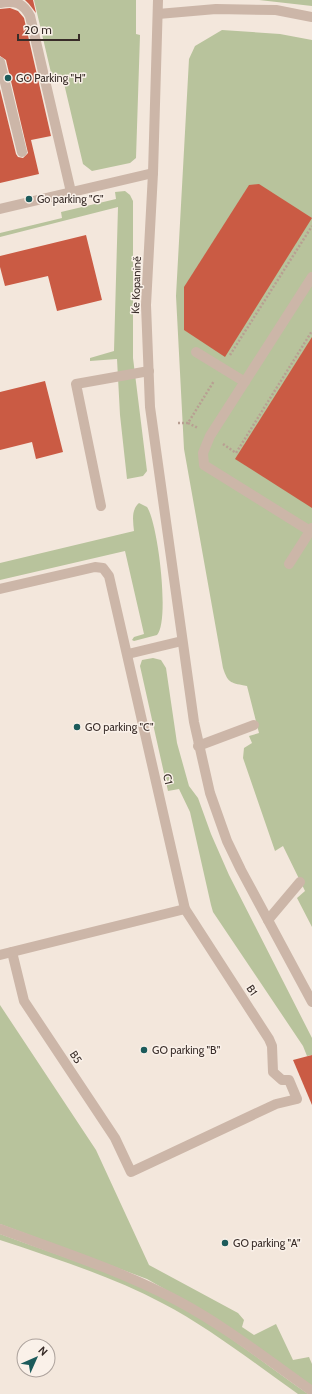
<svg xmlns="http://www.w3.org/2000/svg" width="312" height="1394" viewBox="0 0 312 1394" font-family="Cabin,sans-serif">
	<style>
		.green { fill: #b8c39c }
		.building { fill: #ca5b44 }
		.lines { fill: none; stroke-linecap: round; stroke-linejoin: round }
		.path { stroke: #b89f92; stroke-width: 2.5; stroke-dasharray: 2 2; stroke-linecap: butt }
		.service { stroke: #ccb6a8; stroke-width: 10 }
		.tertiary { stroke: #ccb6a8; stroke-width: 10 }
		.poi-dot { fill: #1c5b5b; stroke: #faf1e9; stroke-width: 1.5 }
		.labels { text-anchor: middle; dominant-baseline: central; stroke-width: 3; stroke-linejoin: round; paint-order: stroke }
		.poi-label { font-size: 11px; fill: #382c28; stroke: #faf1e9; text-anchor: start }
		.street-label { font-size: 11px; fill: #382c28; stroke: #faf1e9 }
	</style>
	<rect width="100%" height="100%" fill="#f3e7dc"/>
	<g class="green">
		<polygon points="34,0 136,0 136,34 140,35 136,158 130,163 92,171 83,164 62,75 52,77"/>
		<polygon points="259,0 312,0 312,6"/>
		<path d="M222,30L280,34L312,40V927L297,898L305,891L283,846L275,851L243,758L244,748L252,743L249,736L259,733L247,686C232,683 228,684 223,668L184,449L176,296L189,59L195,46Z"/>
		<polygon points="125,191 130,195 133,201 133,358 147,471 143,476 127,479 120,415 117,359 90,361 90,358 114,351 118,207 0,237 0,233 62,218 61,212 116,199 115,192"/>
		<path d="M139,503L147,507C158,523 170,621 157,635L134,641L132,640L134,637L144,634L125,551L0,580V563L134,531C133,521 131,510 139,503Z"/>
		<polygon points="153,658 161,660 166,668 177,743 189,786 198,798 211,834 229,875 312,1038 312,1055 307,1056 303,1046 213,912 211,905 190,812 179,789 168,791 140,666 142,660"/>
		<polygon points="0,1005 96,1150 149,1265 238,1313 244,1320 242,1327 254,1335 276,1324 293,1360 309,1357 312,1364 312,1386 182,1299 147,1279 0,1224"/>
		<path d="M0,1234C57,1255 116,1273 170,1301C219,1326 263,1363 308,1394H298C254,1363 210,1328 162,1303C111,1276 54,1258 0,1240Z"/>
	</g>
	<g class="building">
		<polygon points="25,0 33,0 36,13 29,4"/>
		<polygon points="10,8 18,11 24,18 51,136 31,140 39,174 0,183 0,89 16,154 18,157 23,158 28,153 6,60 0,56 0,9"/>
		<polygon points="259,184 312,218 225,357 184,330 184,287 249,185"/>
		<polygon points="86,235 102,300 57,311 48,276 5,286 0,267 0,256"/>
		<polygon points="312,337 312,508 235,459"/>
		<polygon points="45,381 63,452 36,459 32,442 0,450 0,392"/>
		<polygon points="312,1055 312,1105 293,1060"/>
	</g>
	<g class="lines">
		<g class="path">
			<polyline points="230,355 312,226"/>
			<polyline points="178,423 188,423 214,381"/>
			<polyline points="188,423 198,428"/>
			<polyline points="223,444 236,453 312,331"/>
		</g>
		<g class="service">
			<path d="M0,3C15,0 23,3 30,16L71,192"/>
			<polyline points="158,14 216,9 276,10 312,17"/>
			<polyline points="0,62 22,152"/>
			<polyline points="0,209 153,173"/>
			<polyline points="196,352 245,382"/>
			<polyline points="101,506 76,384 149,371"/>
			<polyline points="310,531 204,465 203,453 210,436 312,277"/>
			<polyline points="289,564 312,528"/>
			<polyline points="0,589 95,567 103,568 109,576 185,909 269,1039 272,1046 273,1072 282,1080 289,1080 297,1099 276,1104 131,1172 115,1138 24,1001 12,952"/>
			<polyline points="128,654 182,641"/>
			<polyline points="198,746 254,725"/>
			<polyline points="268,920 300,882"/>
			<polyline points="0,955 185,909"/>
			<path d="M0,1229C60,1251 122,1271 178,1301C225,1326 268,1360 312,1391"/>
		</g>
		<polyline class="tertiary" points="158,0 153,173 146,305 150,407 194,722 210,793 227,841 241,870 312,1002"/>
	</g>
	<g class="poi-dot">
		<circle cx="8" cy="78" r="4"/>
		<circle cx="29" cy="199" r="4"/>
		<circle cx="77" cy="727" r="4"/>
		<circle cx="144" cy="1050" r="4"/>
		<circle cx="225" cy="1243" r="4"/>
	</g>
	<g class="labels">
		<g class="poi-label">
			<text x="16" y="78">GO Parking "H"</text>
			<text x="37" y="199">Go parking "G"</text>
			<text x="85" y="727">GO parking "C"</text>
			<text x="152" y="1050">GO parking "B"</text>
			<text x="233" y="1243">GO parking "A"</text>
		</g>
		<g class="street-label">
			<text transform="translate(136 285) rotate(-88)">Ke Kopanině</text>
			<text transform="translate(168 779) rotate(77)">C1</text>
			<text transform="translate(252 990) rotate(57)">B1</text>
			<text transform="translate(76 1057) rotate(56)">B5</text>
		</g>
	</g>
	<g transform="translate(36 1358) rotate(45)"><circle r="19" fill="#faf1e9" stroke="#aca29c"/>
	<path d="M0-3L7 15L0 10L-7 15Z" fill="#1c5b5b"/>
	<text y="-6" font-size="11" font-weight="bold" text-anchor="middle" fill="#382c28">N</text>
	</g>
	<path d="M18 34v6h61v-6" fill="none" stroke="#382c28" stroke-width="2"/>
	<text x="24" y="34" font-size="12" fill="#382c28" stroke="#faf1e9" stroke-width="3" paint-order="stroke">20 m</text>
</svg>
